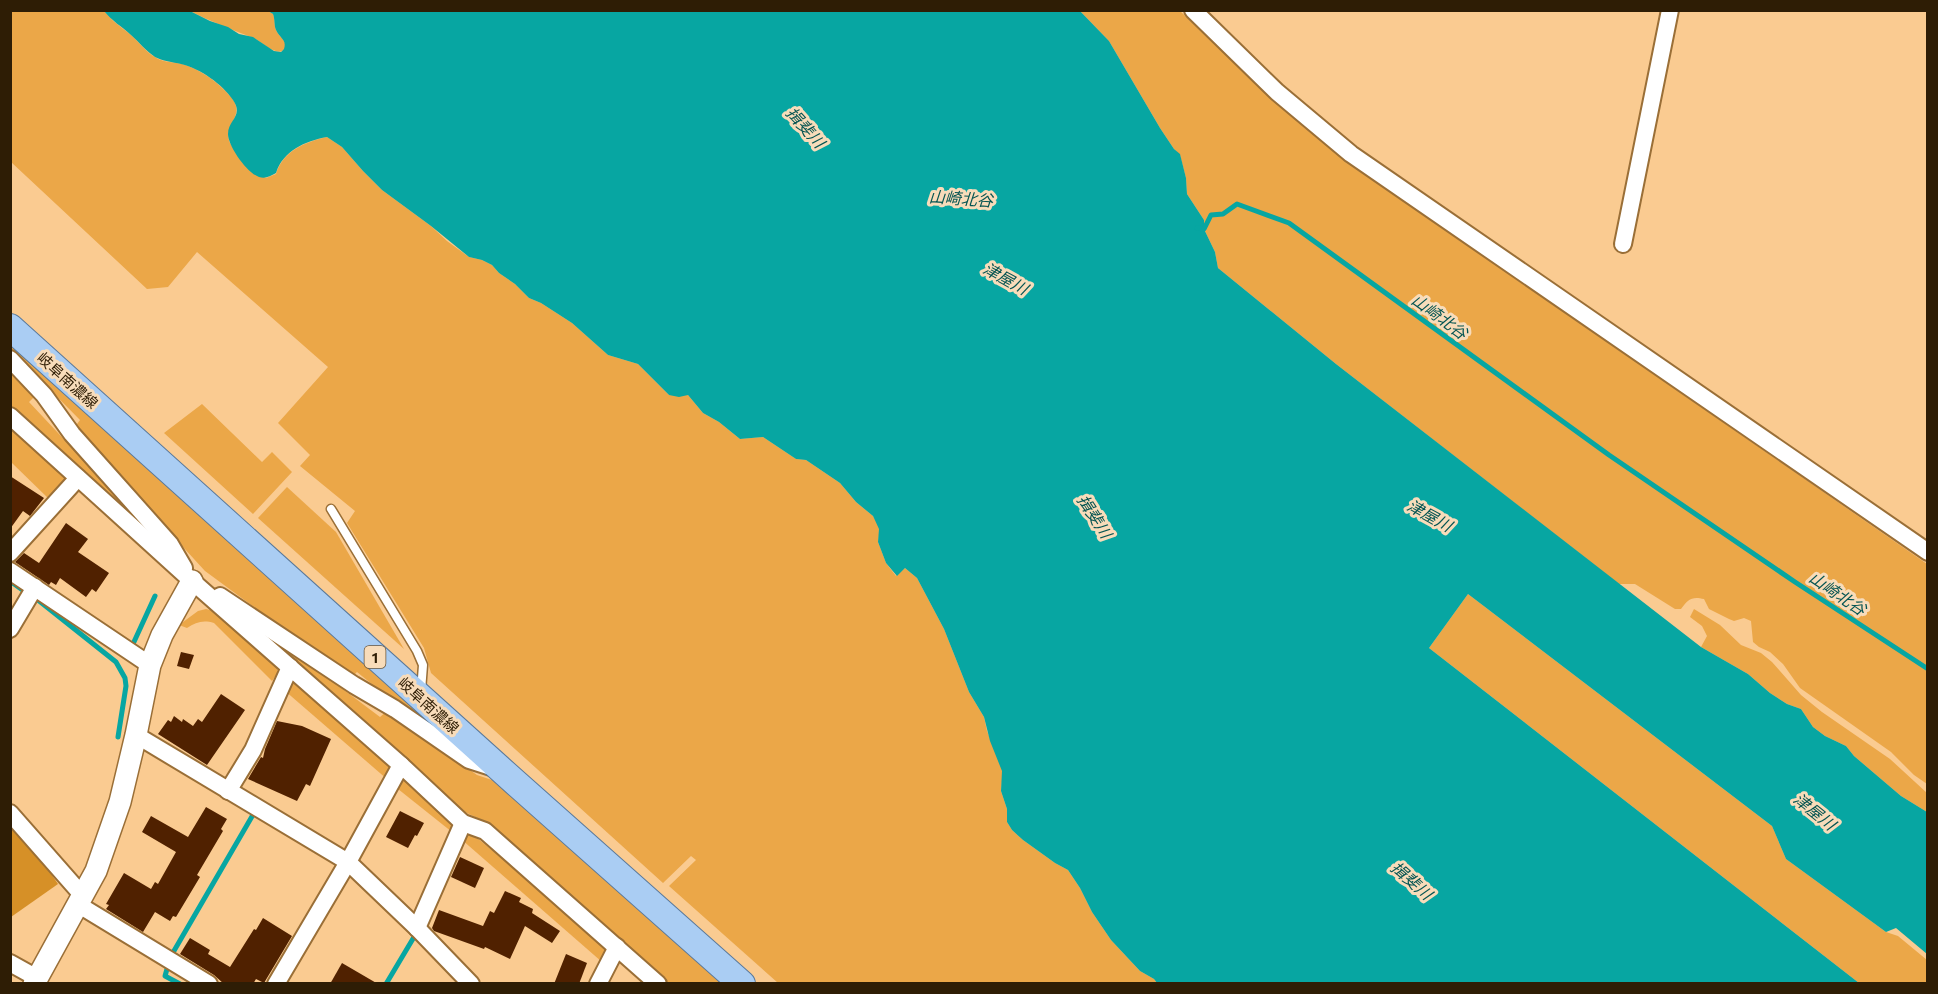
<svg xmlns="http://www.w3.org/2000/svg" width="1938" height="994" viewBox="0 0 1938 994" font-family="Commissioner,'Noto Sans JP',sans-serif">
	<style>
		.green { fill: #eba748 }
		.forest { fill: #d69027 }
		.water { fill: #07a6a2 }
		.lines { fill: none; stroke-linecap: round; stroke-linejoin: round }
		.stream { stroke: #07a6a2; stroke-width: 5 }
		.building { fill: #502100 }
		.service-casing { stroke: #9a6f37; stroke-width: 11 }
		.minor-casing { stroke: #9a6f37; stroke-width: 20 }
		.tertiary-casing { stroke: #9a6f37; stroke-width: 24 }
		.primary-casing { stroke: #5a799a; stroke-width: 28 }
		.service { stroke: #fff; stroke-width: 8 }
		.minor { stroke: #fff; stroke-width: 16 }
		.tertiary { stroke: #fff; stroke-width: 21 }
		.primary { stroke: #aacdf3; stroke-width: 26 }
		.labels { text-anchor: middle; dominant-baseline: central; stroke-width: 6; stroke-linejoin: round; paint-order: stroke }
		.shield { fill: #f8dcba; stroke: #6b563b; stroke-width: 1.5 }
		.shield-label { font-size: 14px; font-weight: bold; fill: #2e1d05 }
		.street-label { font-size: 15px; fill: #2e1d05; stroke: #f8dcba }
		.water-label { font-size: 16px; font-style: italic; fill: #055452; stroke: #f8dcba }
	</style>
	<rect width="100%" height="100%" fill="#facb91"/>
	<g class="green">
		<path d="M10,11H104C112,21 121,27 131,35C139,42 146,52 155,57C162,62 173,62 182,64C200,69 218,82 231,97C247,116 222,124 230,143C235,154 257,170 266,178L276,174C283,151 305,142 327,137L342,147L363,171L382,190L431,226L447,241L469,257L482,260L492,265L499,273L515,284L529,298L541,303L572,323L608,355L638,364L669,395H688L703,413L719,422L740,439L763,437L796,459L806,460L840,483L856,502L873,516L880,529L878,542L886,563L896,576L905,568L917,578L944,629L969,692L984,717L987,731L1003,771L1001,791L1007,809V822L1012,830L1023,840L1055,863L1068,870L1080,888L1092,912L1111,940L1140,971L1154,979L1157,983H778L669,886L696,860L691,856L663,883L431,673L424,648L347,523L355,511L300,466L310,455L278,423L328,367L197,252L168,287L147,289L11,162Z"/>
		<path d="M190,11H268L273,14C275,19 274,26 276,30C280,39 287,39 285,49C280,52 281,52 276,51C267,49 260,40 251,37C230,29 210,21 190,11Z"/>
		<path d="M1080,11H1180L1268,95L1349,162L1927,564V784L1914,775L1891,752L1800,688L1783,664L1770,652L1759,647L1753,642L1751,621L1744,618L1734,621L1729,619L1709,609L1704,599C1692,596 1688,599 1681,609H1675L1635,584H1619L1336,364L1218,268L1215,252L1204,229V220L1187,194L1186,178L1180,155L1174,149L1160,128L1109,41Z"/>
		<polygon points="10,341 466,751 406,712 357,672 351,678 205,571 74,428 80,420 11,350"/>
		<polygon points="11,369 36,395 29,402 163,545 11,408"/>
		<polygon points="202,404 262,462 272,452 292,472 253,514 164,433"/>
		<polygon points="10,423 66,474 66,484 51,501 11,462"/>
		<polygon points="287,487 336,532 404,649 258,518"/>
		<polygon points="1468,594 1772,826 1786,859 1886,932 1898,936 1927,960 1927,983 1859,983 1429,648"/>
		<polygon points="231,605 380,717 387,711 477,775 501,783 725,983 669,983 487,823 461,810"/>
		<path d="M206,609L221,613L276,662L278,673L272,681L214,623C203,620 196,622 187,628L179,625L198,611Z"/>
		<polygon points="1694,609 1720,625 1741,645 1761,653 1772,662 1801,695 1822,712 1890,759 1927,793 1927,812 1901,796 1854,756 1846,746 1825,736 1813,727 1801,709 1787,704 1770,693 1748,674 1701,647 1707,636 1702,626 1690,617"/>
		<polygon points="292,679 390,764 391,769 388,780 284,690"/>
		<polygon points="405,778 455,826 452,832 393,785 398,779"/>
		<polygon points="471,833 606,944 609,951 602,962 461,839 463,835"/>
	</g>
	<polygon class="forest" points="10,825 45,865 58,884 11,917"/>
	<path class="water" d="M104,11H190L210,21L228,27L239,34L253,37L274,51L281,52L284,49C287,39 280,39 276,30C274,26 275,19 273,14L268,11H1080L1109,41L1160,128L1174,149L1180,154L1186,178L1187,194L1204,220V229L1215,252L1218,268L1336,364L1701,647L1748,674L1770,693L1787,704L1801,709L1813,727L1825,736L1846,746L1854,756L1901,796L1927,812V954L1896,928L1886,932L1786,859L1772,826L1468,594L1429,648L1859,983H1157L1154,979L1140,971L1111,940L1092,912L1080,888L1068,870L1055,863L1023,840L1012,830L1007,822V809L1001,791L1002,771L990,741L984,717L969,692L944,629L917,578L905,568L897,576L886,563L878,542L879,529L873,516L856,502L840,483L806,460L796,459L763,437L740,439L719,422L703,413L688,395L679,397L669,395L638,364L608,355L572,323L541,303L529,298L515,284L499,273L492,265L482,260L469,257L431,226L382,190L363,171L342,147L327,137C305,141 283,151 276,173C270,176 266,179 259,177C247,173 228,146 228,134C228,120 244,116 233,100C222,84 201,69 181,64C173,62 162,61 155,57C146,51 139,42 131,35C121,26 112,21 104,11Z"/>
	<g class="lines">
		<g class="stream">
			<polyline points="1197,228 1204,229 1211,215 1223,214 1237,204 1289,223 1609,455 1795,582 1928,669"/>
			<polyline points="10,581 24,591"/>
			<polyline points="38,600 116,662 125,678 126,686 118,737"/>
			<polyline points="133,644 155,596"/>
			<polyline points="171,956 254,813"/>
			<polyline points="167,969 165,976 180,984"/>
			<polyline points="386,984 414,937"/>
		</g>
	</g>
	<g class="building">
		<polygon points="10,476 44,498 30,516 23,511 10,529"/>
		<polygon points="66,523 88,539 78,552 109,573 96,592 92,589 86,597 60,578 56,585 51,582 49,585 15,562 24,553 39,563"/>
		<polygon points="181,652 194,655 189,669 177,666"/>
		<polygon points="221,694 245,710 207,765 158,734 168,720 171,722 174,716 182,722 183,719 193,726 198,719 202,722"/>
		<polygon points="277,721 302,726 331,739 310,786 306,784 297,801 248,779 261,757 263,758 265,749"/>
		<polygon points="206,807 227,819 221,829 223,831 197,875 200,877 176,917 173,916 170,921 155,912 143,932 106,909 109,905 106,904 124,873 151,889 155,882 158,884 176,852 142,832 151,816 188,837"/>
		<polygon points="400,811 424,823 417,836 415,835 408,848 386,837"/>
		<polygon points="460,857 484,868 475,888 451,877"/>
		<polygon points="505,891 521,898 519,902 533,909 532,913 560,931 552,943 525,926 510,959 485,947 484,949 434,931 432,928 439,910 483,926 490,911 494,913"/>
		<polygon points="263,918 292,936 264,983 256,979 253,984 224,984 214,975 180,954 190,938 210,950 208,954 230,967 254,929 256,930"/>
		<polygon points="566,954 587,963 579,984 554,984"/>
		<polygon points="342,963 378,984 330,984"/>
	</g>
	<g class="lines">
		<g class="service-casing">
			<polyline id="service" points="331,509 417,651 423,665 421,691"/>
		</g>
		<g class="minor-casing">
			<g id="minor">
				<polyline points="1193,10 1277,92 1351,154 1928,552"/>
				<polyline points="1623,244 1670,10"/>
				<polyline points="10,359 44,395 72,434 170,544 184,568"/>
				<polyline points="10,416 192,581 401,765 463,823 485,831 658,984"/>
				<polyline points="10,553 78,478"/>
				<polyline points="10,571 150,665"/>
				<polyline points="220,596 354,685 395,709 469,760 494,768"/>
				<polyline points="10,629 35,587"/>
				<polyline points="136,735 348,862 417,928 471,984"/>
				<polyline points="228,791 253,750 290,667"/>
				<polyline points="10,813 83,896"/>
				<polyline points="79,905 209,984"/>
				<polyline points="417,928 463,823"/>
				<polyline points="10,963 37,978"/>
				<polyline points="276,984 348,862 401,765"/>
				<polyline points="598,984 617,947"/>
			</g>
		</g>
		<g class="tertiary-casing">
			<polyline id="tertiary" points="34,984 96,871 120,802 136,735 150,665 162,635 192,581"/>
		</g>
		<g class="primary-casing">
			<polyline id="primary" points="10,327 517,784 742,984"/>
		</g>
		<use href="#service" class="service"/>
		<use href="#minor" class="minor"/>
		<use href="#tertiary" class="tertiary"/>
		<use href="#primary" class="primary"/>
	</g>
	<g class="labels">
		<rect class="shield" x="364.5" y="646" width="21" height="22" rx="4.5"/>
		<g class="shield-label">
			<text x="375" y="657">1</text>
		</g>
		<g class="street-label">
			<text transform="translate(68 380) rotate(42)">岐阜南濃線</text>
			<text transform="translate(429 705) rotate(42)">岐阜南濃線</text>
		</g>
		<g class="water-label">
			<text transform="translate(806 127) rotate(48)">揖斐川</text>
			<text transform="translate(961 198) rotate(4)">山崎北谷</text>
			<text transform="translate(1006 278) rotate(29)">津屋川</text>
			<text transform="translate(1440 316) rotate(36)">山崎北谷</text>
			<text transform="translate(1430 515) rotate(29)">津屋川</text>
			<text transform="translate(1095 516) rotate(57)">揖斐川</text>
			<text transform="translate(1838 593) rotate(34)">山崎北谷</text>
			<text transform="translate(1815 811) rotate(39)">津屋川</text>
			<text transform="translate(1412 880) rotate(41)">揖斐川</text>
		</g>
	</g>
	<rect width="1938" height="994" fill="none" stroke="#2e1d05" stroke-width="24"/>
</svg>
